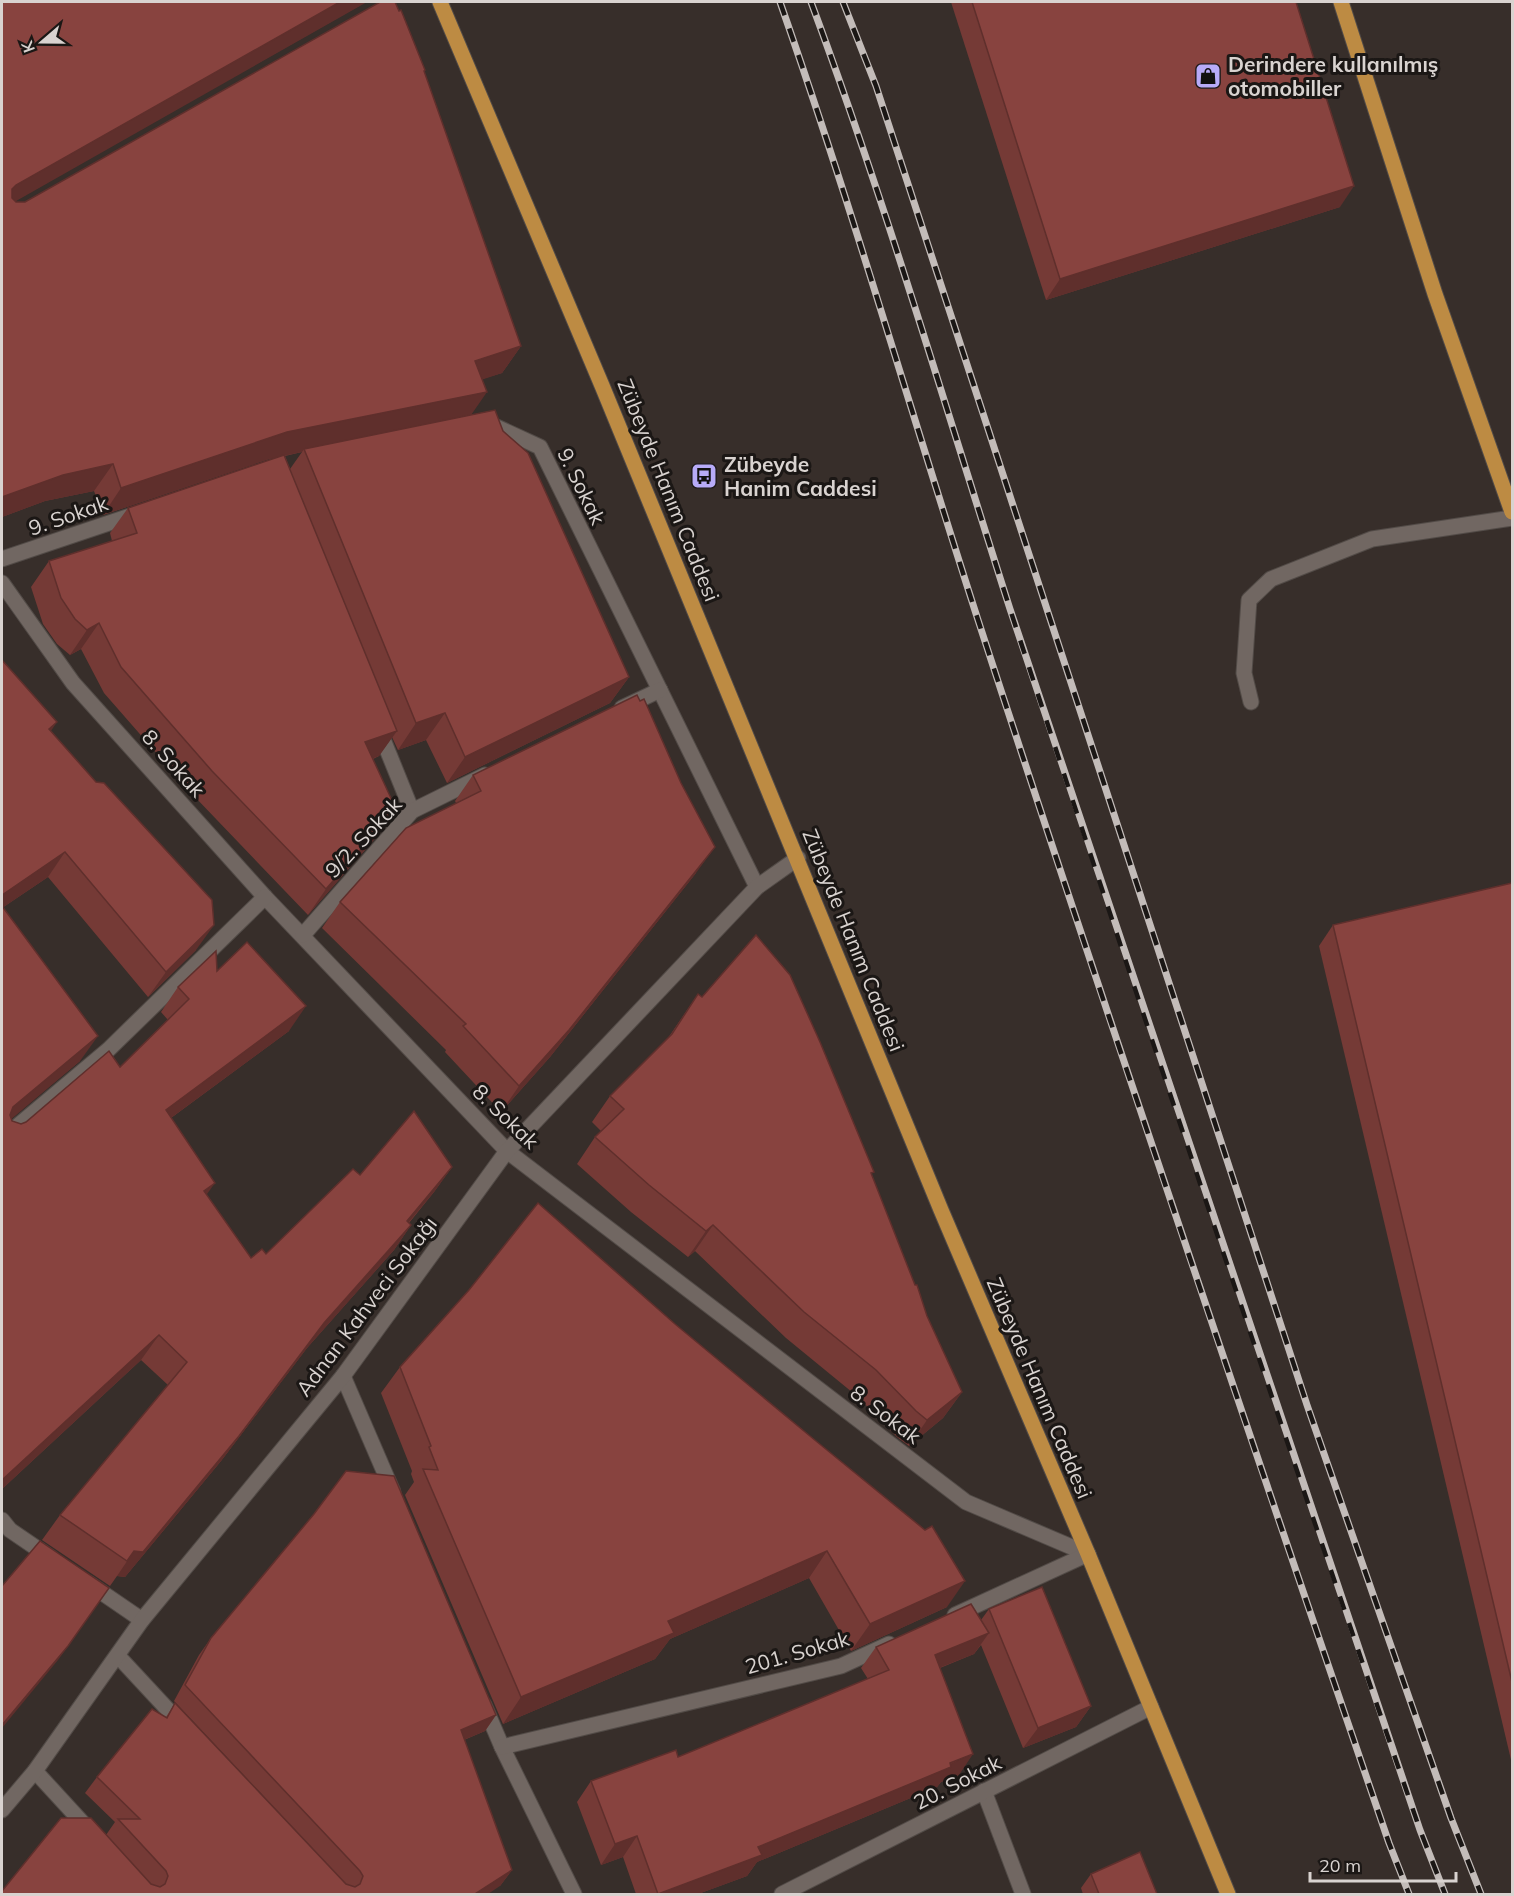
<svg xmlns="http://www.w3.org/2000/svg" width="1514" height="1896" viewBox="0 0 1514 1896" font-family="Mulish,sans-serif">
	<style>
		.lines { fill: none; stroke-linecap: round; stroke-linejoin: round }
		.minor-casing { stroke: #524b47; stroke-width: 17 }
		.major-casing { stroke: #524b47; stroke-width: 17 }
		.minor { stroke: #716762; stroke-width: 15 }
		.major { stroke: #bd8b43; stroke-width: 15 }
		.rail-casing { stroke: #c3bcb9; stroke-width: 7 }
		.rail { stroke: #1b1715; stroke-width: 4.5; stroke-dasharray: 14; stroke-linecap: butt }
		.wall { fill: #753a36; fill-rule: evenodd }
		.shaded-wall { fill: #5f2f2c }
		.building { fill: #88433f; stroke: #5f2f2c; stroke-width: 1.5 }
		.labels { text-anchor: middle; dominant-baseline: central; stroke-width: 6; stroke-linejoin: round; paint-order: stroke }
		.poi-label { font-size: 21px; font-weight: bold; fill: #d9d3d0; stroke: #1b1715; text-anchor: start }
		.street-label { font-size: 21px; fill: #d9d3d0; stroke: #1b1715 }
	</style>
	<rect width="100%" height="100%" fill="#372e2a"/>
	<g class="lines">
		<g class="minor-casing">
			<g id="minor">
				<polyline points="484,425 490,424 540,447 757,887"/>
				<polyline points="2,559 139,513"/>
				<polyline points="2,583 73,683 265,897 507,1151 966,1502 1088,1554"/>
				<polyline points="1251,702 1244,673 1249,600 1271,579 1372,539 1512,518"/>
				<polyline points="622,708 660,690"/>
				<polyline points="378,727 412,811"/>
				<polyline points="303,935 412,811 485,775"/>
				<polyline points="2,1139 108,1050 265,897"/>
				<polyline points="343,1376 393,1492"/>
				<polyline points="2,1520 10,1530 51,1558"/>
				<polyline points="88,1583 142,1620"/>
				<polyline points="955,1615 1088,1554"/>
				<polyline points="118,1656 183,1726"/>
				<polyline points="484,1705 502,1747 574,1894"/>
				<polyline points="502,1747 841,1666 889,1644"/>
				<polyline points="35,1771 91,1832"/>
				<polyline points="984,1791 1023,1894"/>
				<polyline points="2,1810 35,1771 142,1620 343,1376 507,1151 757,887 798,858"/>
				<polyline points="782,1894 1151,1707"/>
			</g>
		</g>
		<g class="major-casing">
			<g id="major">
				<polyline points="440,2 603,388 941,1210 1088,1554 1228,1894"/>
				<polyline points="1341,2 1435,294 1512,512"/>
			</g>
		</g>
		<use href="#minor" class="minor"/>
		<use href="#major" class="major"/>
		<g class="rail-casing">
			<g id="rail">
				<path d="M780,2C852,207 912,416 979,623C1112,1031 1250,1437 1389,1843L1409,1894"/>
				<path d="M811,2C885,201 945,406 1010,609C1143,1017 1280,1424 1420,1830L1445,1894"/>
				<polyline points="843,2 876,86 1307,1405 1451,1818 1481,1894"/>
			</g>
		</g>
		<use href="#rail" class="rail"/>
	</g>
	<g class="wall">
		<path d="M2,2H366L15,201L16,202H25L424,72L521,346L502,373L482,379L471,415L503,431L629,677L610,703L447,783L426,740L398,750L392,737L379,756L373,759L378,835L308,915L194,796L104,693L81,649L70,655L57,644L43,624L31,587L49,561L112,541L110,533L128,508L278,457L269,459L103,515L94,491L45,501L2,517ZM302,452L290,469L285,456Z"/>
		<polygon points="951,2 1296,2 1340,207 1046,300"/>
		<polygon points="2,660 51,731 196,950 148,997 48,877 2,908 80,1061 11,1118 12,1121 21,1124 26,1122 120,1067 168,1020 161,1012 178,987 217,971 289,1031 171,1118 206,1195 251,1258 266,1254 360,1175 452,1167 434,1192 409,1223 411,1225 394,1250 307,1348 221,1461 125,1577 117,1576 110,1586 42,1540 60,1515 168,1385 141,1360 2,1489"/>
		<polygon points="473,775 696,873 550,1057 501,1112 445,1052 446,1050 322,928 340,902 456,803 455,801"/>
		<polygon points="1512,883 1512,1764 1319,946 1333,925"/>
		<polygon points="698,994 871,1175 927,1316 962,1392 943,1418 909,1446 897,1437 858,1397 786,1338 695,1251 688,1257 631,1212 577,1164 595,1137 601,1131 592,1122 610,1096 668,1038"/>
		<polygon points="469,1290 947,1607 851,1651 809,1578 670,1639 655,1659 503,1724 405,1495 414,1482 411,1474 412,1471 381,1393 400,1367"/>
		<polygon points="989,1609 1091,1706 1076,1727 1023,1748 981,1645 974,1654 940,1668 959,1775 941,1782 937,1787 757,1862 747,1876 698,1894 636,1894 623,1857 601,1865 577,1802 591,1781 678,1757 868,1679 861,1668 876,1647 981,1620"/>
		<polygon points="211,1638 496,1715 485,1731 464,1740 512,1870 500,1886 2,1894 106,1835 115,1822 85,1793 97,1777 166,1717 175,1703 346,1884 174,1701 199,1655"/>
		<polygon points="1091,1874 1157,1894 1083,1894 1081,1888"/>
	</g>
	<g class="shaded-wall">
		<polygon points="340,2 367,2 2,209 12,189 16,185"/>
		<polygon points="1354,186 1340,207 1046,300 1060,279"/>
		<polygon points="521,346 502,373 457,388 475,361"/>
		<polygon points="487,392 469,418 304,449 302,452 269,459 103,515 121,488 287,432"/>
		<polygon points="113,464 94,491 45,501 2,517 2,497 63,475"/>
		<polygon points="99,623 81,649 70,655 87,630"/>
		<polygon points="629,677 610,703 447,783 465,757"/>
		<polygon points="445,713 426,740 398,750 416,723"/>
		<polygon points="57,722 40,747 49,729"/>
		<polygon points="397,731 379,756 347,768 365,742"/>
		<polygon points="396,809 378,835 308,915 326,889"/>
		<polygon points="715,847 696,873 550,1057 501,1112 519,1086"/>
		<polygon points="65,852 48,877 2,908 2,895"/>
		<polygon points="214,925 196,950 148,997 166,972"/>
		<polygon points="306,1006 289,1031 149,1134 166,1110"/>
		<polygon points="98,1036 80,1061 2,1127 13,1107"/>
		<polygon points="452,1167 434,1192 389,1246 407,1221"/>
		<polygon points="215,1183 197,1208 204,1191"/>
		<polygon points="411,1225 394,1250 307,1348 221,1461 125,1577 117,1576 134,1551 324,1323"/>
		<polygon points="713,1225 695,1251 688,1257 706,1231"/>
		<polygon points="159,1335 141,1360 2,1489 2,1480"/>
		<polygon points="962,1392 943,1418 909,1446 927,1420"/>
		<polygon points="827,1551 809,1578 670,1639 655,1659 503,1724 521,1697 668,1621"/>
		<polygon points="965,1581 947,1607 851,1651 870,1624"/>
		<polygon points="989,1633 974,1654 921,1675 935,1655"/>
		<polygon points="68,1646 58,1660 2,1728 2,1725"/>
		<polygon points="1091,1706 1076,1727 1023,1748 1038,1728"/>
		<polygon points="496,1715 485,1731 449,1746 461,1730"/>
		<polygon points="973,1754 959,1775 941,1782 937,1787 757,1862 747,1876 698,1894 658,1894 758,1847"/>
		<polygon points="637,1836 623,1857 601,1865 615,1844"/>
		<polygon points="512,1870 500,1886 488,1894 475,1894"/>
	</g>
	<g class="building">
		<polygon points="2,2 340,2 16,185 12,189 12,198 16,202 25,202 380,2 395,2 399,11 401,10 425,70 424,71 521,346 475,361 487,392 287,432 121,488 113,464 63,475 2,497"/>
		<polygon points="972,2 1296,2 1354,186 1060,279"/>
		<polygon points="495,410 503,431 528,453 629,677 465,757 445,713 416,723 304,449"/>
		<polygon points="284,455 397,731 365,742 396,809 326,889 212,771 121,667 99,623 87,630 75,619 61,598 49,561 137,533 128,508"/>
		<polygon points="2,660 57,722 49,729 96,782 104,783 212,900 214,925 166,972 65,852 2,895"/>
		<polygon points="637,695 640,701 644,699 681,783 715,847 569,1030 519,1086 463,1026 466,1024 340,902 406,828 481,791 473,775"/>
		<polygon points="1512,883 1512,1682 1333,925"/>
		<polygon points="2,906 98,1036 13,1107 10,1115 12,1121 21,1124 26,1122 109,1051 120,1067 189,999 178,987 216,951 217,971 247,942 306,1006 166,1110 215,1183 204,1191 251,1258 262,1249 266,1254 353,1169 360,1175 414,1111 452,1167 407,1221 411,1225 324,1323 239,1436 143,1552 134,1551 127,1561 60,1515 187,1362 159,1335 2,1480"/>
		<polygon points="756,935 790,975 820,1042 874,1172 871,1173 915,1285 917,1285 927,1316 962,1392 927,1420 916,1411 876,1370 804,1312 713,1225 706,1231 649,1185 595,1137 624,1109 610,1096 672,1034 698,994 702,997"/>
		<polygon points="538,1203 675,1324 816,1441 925,1530 932,1526 965,1581 870,1624 827,1551 668,1621 674,1633 521,1697 423,1469 438,1470 429,1447 431,1446 400,1367 469,1290"/>
		<polygon points="346,1471 394,1476 496,1715 461,1730 512,1870 475,1894 2,1894 2,1891 61,1818 91,1818 151,1884 160,1887 165,1884 168,1876 166,1871 118,1819 140,1819 97,1777 152,1709 167,1718 175,1703 346,1884 355,1887 360,1884 363,1876 360,1871 185,1685 211,1638 314,1514"/>
		<polygon points="40,1541 109,1588 68,1646 2,1725 2,1586"/>
		<polygon points="1042,1587 1091,1706 1038,1728 989,1609"/>
		<polygon points="971,1604 989,1633 935,1655 973,1754 950,1763 951,1767 758,1847 762,1855 658,1894 637,1836 615,1844 591,1781 676,1750 678,1757 889,1670 876,1647"/>
		<polygon points="1140,1852 1157,1894 1099,1894 1091,1874"/>
	</g>
	<defs>
		<g id="shop-square" transform="scale(1.35)"><rect x="-9" y="-9" width="18" height="18" rx="4" fill="#b7abf8" stroke="#1b1715"/><path d="M-5-2.5h2.3a2.7 3.5 0 0 1 5.4 0H5L5.5 6h-11ZM-1.5-2.5h3a1.5 2.3 0 0 0-3 0Z" fill="#111"/></g>
		<g id="bus-square" transform="scale(1.35)"><rect x="-9" y="-9" width="18" height="18" rx="4" fill="#b7abf8" stroke="#1b1715"/><path d="M-5-6H5V4H4V6H2V4H-2V6H-4V4H-5ZM-3.5-4V0h7V-4ZM-3.5 1.2v1.5H-2V1.2ZM2 1.2v1.5H3.5V1.2Z" fill="#111"/></g>
	</defs>
	<g fill-rule="evenodd">
		<use href="#shop-square" x="1208" y="76"/>
		<use href="#bus-square" x="704" y="476"/>
	</g>
	<g class="labels">
		<g class="poi-label">
			<text x="1228" y="64">Derindere kullanılmış<tspan x="1228" dy="24">otomobiller</tspan></text>
			<text x="724" y="464">Zübeyde<tspan x="724" dy="24">Hanim Caddesi</tspan></text>
		</g>
		<g class="street-label">
			<text transform="translate(582 486) rotate(64)">9. Sokak</text>
			<text transform="translate(669 490) rotate(68)">Zübeyde Hanım Caddesi</text>
			<text transform="translate(68 515) rotate(-19)">9. Sokak</text>
			<text transform="translate(174 763) rotate(48)">8. Sokak</text>
			<text transform="translate(363 837) rotate(-47)">9/2. Sokak</text>
			<text transform="translate(854 940) rotate(68)">Zübeyde Hanım Caddesi</text>
			<text transform="translate(506 1116) rotate(44)">8. Sokak</text>
			<text transform="translate(366 1306) rotate(-53)">Adnan Kahveci Sokağı</text>
			<text transform="translate(1040 1388) rotate(67)">Zübeyde Hanım Caddesi</text>
			<text transform="translate(886 1414) rotate(37)">8. Sokak</text>
			<text transform="translate(797 1652) rotate(-16)">201. Sokak</text>
			<text transform="translate(957 1782) rotate(-27)">20. Sokak</text>
		</g>
	</g>
	<rect width="1514" height="1896" fill="none" stroke="#d9d3d0" stroke-width="6"/>
	<g transform="translate(42 42) rotate(250)" stroke="#1b1715" stroke-width="4.5" paint-order="stroke">
	<path d="M0-4.5L10 22L0 15L-10 22Z" fill="#d9d3d0"/>
	<text y="-9" font-size="16" font-weight="bold" text-anchor="middle" fill="#d9d3d0">K</text>
	</g>
	<path d="M1310 1872v9h146v-9" fill="none" stroke="#d9d3d0" stroke-width="3"/>
	<text x="1319" y="1872" font-size="18" fill="#d9d3d0" stroke="#1b1715" stroke-width="4.5" paint-order="stroke">20 m</text>
</svg>
